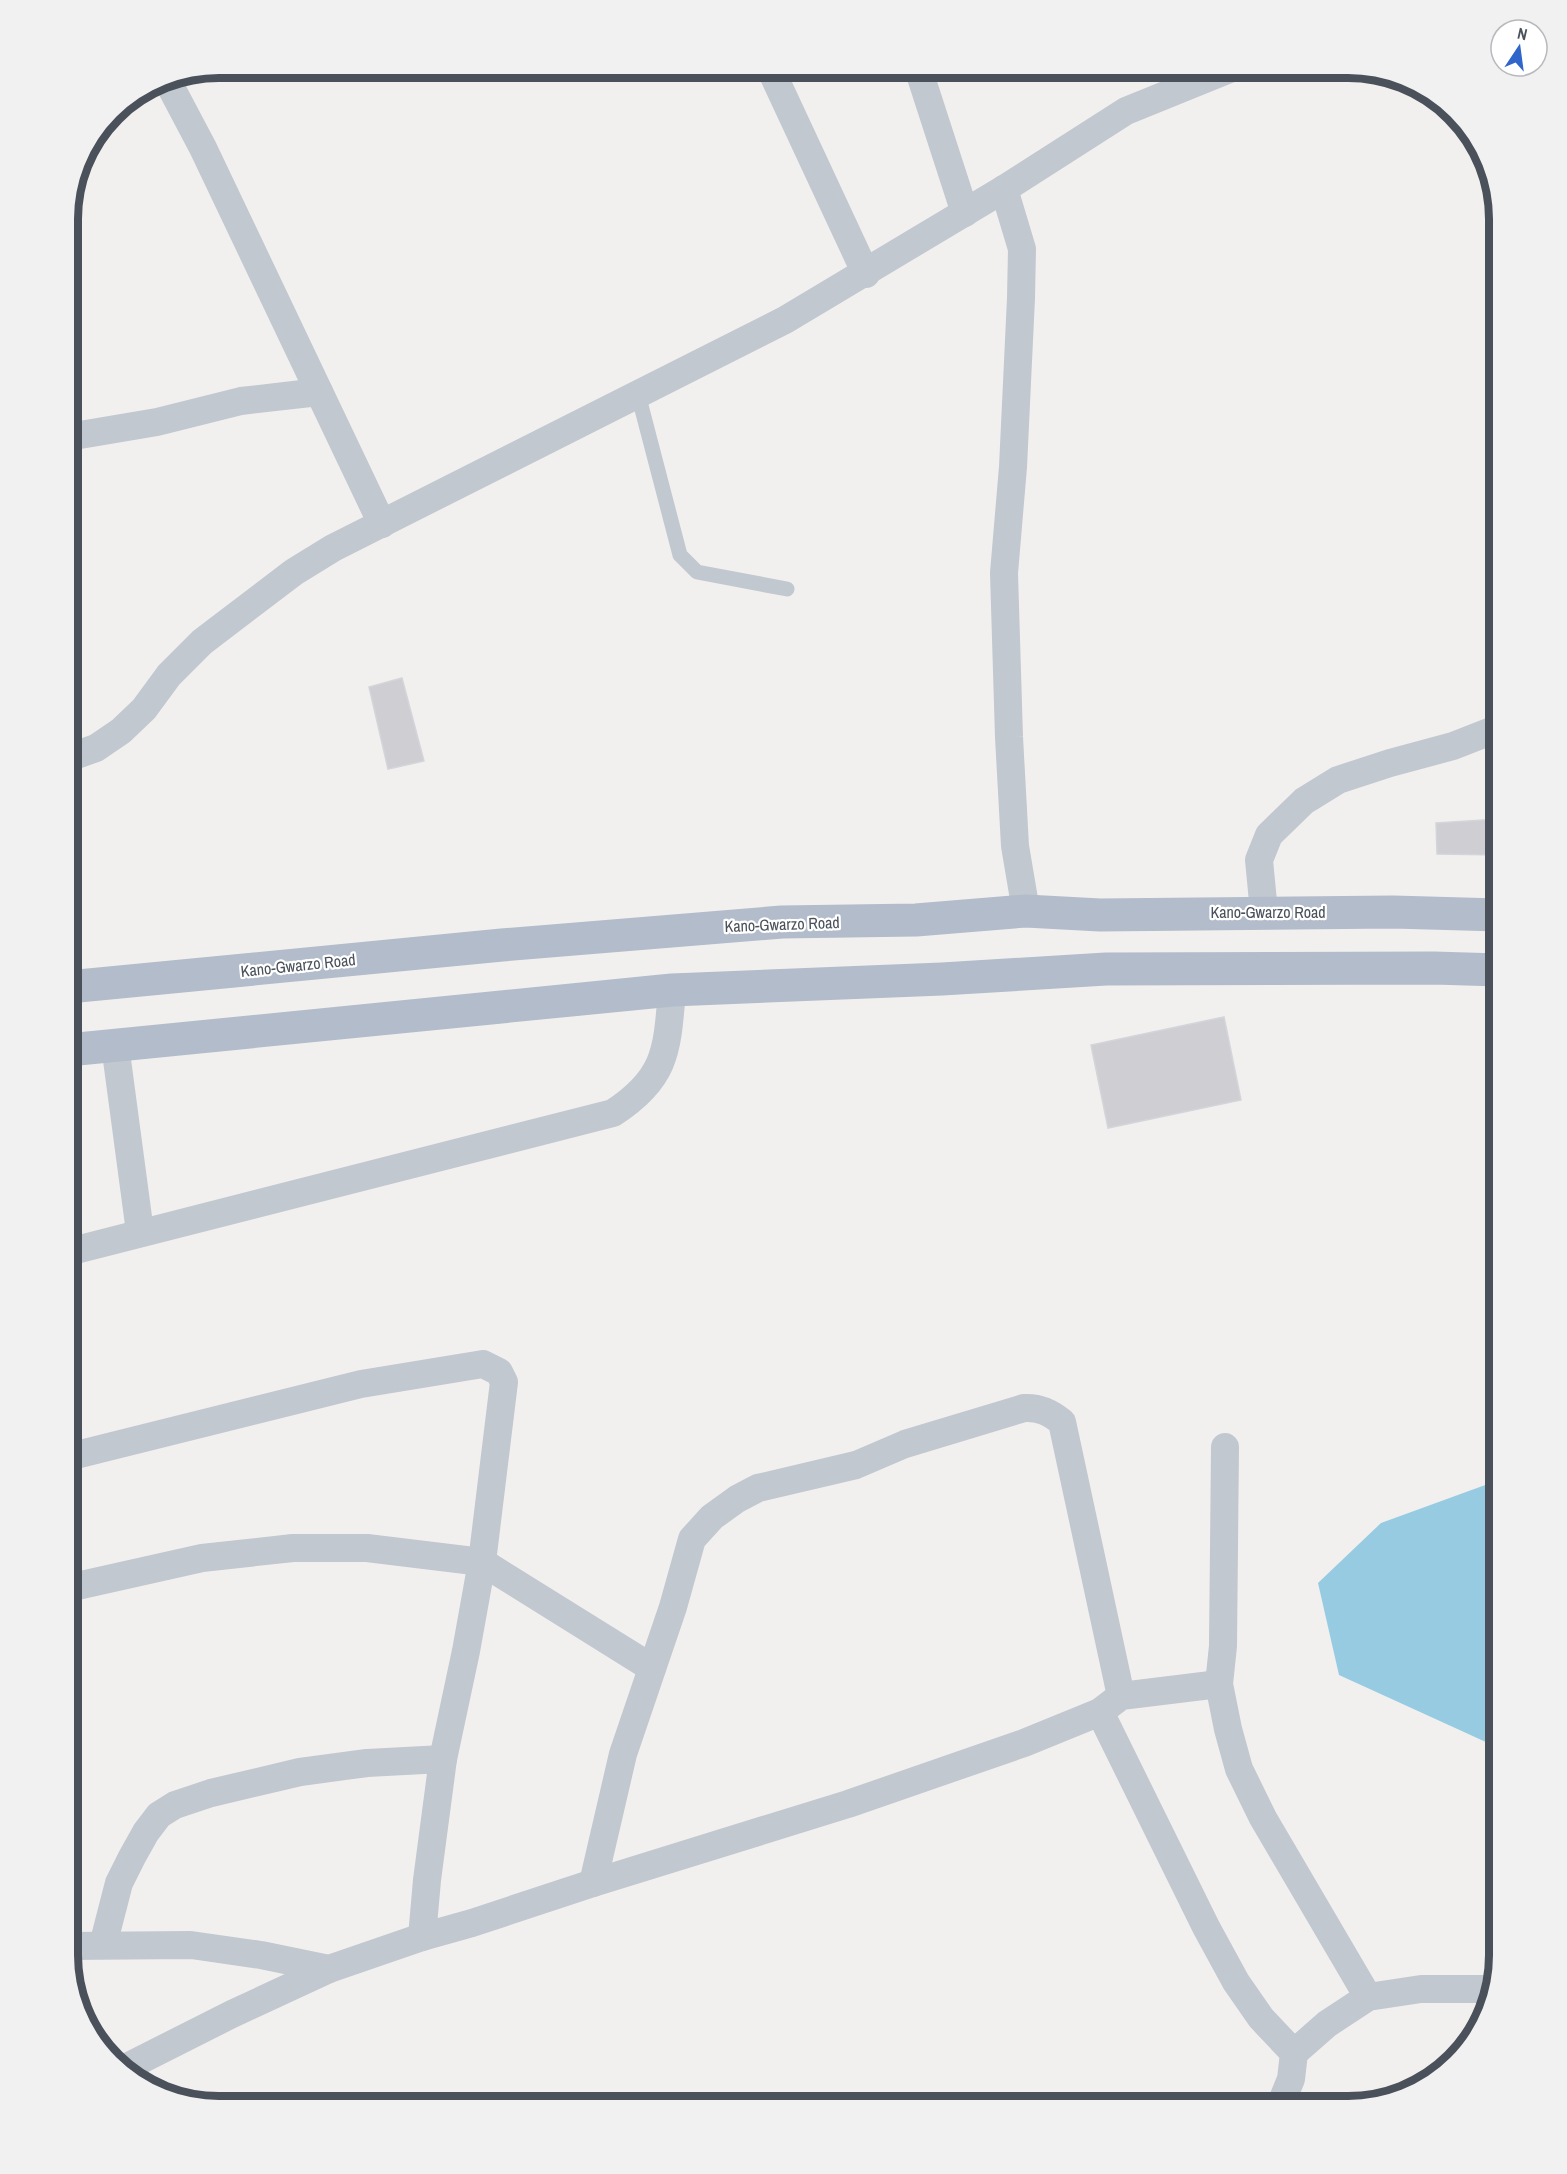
<svg xmlns="http://www.w3.org/2000/svg" width="1567" height="2174" viewBox="0 0 1567 2174" font-family="'Archivo Narrow',sans-serif">
	<style>
		.water { fill: #96cbe1 }
		.building { fill: #ceced3; stroke: #d4d5da; stroke-width: 1.5 }
		.lines { fill: none; stroke-linecap: round; stroke-linejoin: round }
		.service { stroke: #c2c8cf; stroke-width: 15 }
		.minor { stroke: #c2c8cf; stroke-width: 28 }
		.primary { stroke: #b2bcca; stroke-width: 33 }
		.labels { text-anchor: middle; dominant-baseline: central; stroke-width: 4.5; stroke-linejoin: round; paint-order: stroke }
		.street-label { font-size: 16px; fill: #4a515a; stroke: #fff }
		.rim { fill: none; stroke: #4a515a; stroke-width: 8 }
	</style>
	<rect width="100%" height="100%" fill="#f1f0ef"/>
	<polygon class="water" points="1499,1480 1499,1748 1339,1675 1318,1583 1381,1523"/>
	<g class="building">
		<polygon points="402,678 424,761 388,769 369,687"/>
		<polygon points="1499,819 1499,855 1437,854 1436,823"/>
		<polygon points="1224,1017 1241,1100 1108,1128 1091,1045"/>
	</g>
	<g class="lines">
		<polyline class="service" points="638,394 680,555 697,572 787,589"/>
		<g class="minor">
			<polyline points="770,68 866,274"/>
			<polyline points="918,68 965,213"/>
			<polyline points="166,78 203,148 382,524"/>
			<polyline points="1004,189 1022,249 1021,298 1013,467 1004,573 1009,737 1015,846 1026,911"/>
			<polyline points="68,437 157,422 241,401 319,392"/>
			<polyline points="68,758 96,748 121,731 144,709 169,675 202,642 294,572 333,548 785,320 1004,189 1126,111 1232,68"/>
			<polyline points="1264,912 1259,860 1269,835 1304,801 1338,780 1390,763 1453,746 1499,728"/>
			<polyline points="115,1045 140,1232"/>
			<path d="M68,1252L613,1113C667,1078 667,1050 672,990"/>
			<polyline points="1225,1447 1223,1646 1219,1684 1228,1729 1239,1769 1263,1818 1368,1997"/>
			<polyline points="68,1457 361,1384 483,1364 499,1372 504,1382 482,1562 466,1651 443,1759 427,1880 422,1937"/>
			<polyline points="68,1588 202,1558 293,1548 367,1548 482,1562 652,1668"/>
			<polyline points="1100,1712 1206,1927 1236,1982 1261,2018 1294,2053"/>
			<path d="M593,1883L623,1754L673,1607L692,1539L712,1517L737,1499L758,1488L856,1465L905,1444L1024,1408C1039,1407 1050,1412 1062,1422L1121,1696"/>
			<polyline points="103,1945 119,1883 132,1857 146,1832 159,1815 175,1805 211,1793 300,1772 367,1763 443,1759"/>
			<polyline points="68,1946 191,1945 261,1955 329,1969"/>
			<polyline points="125,2068 232,2014 329,1969 422,1937 472,1923 593,1883 848,1804 1024,1743 1100,1712 1121,1696 1219,1684"/>
			<polyline points="1280,2106 1291,2079 1294,2053 1327,2024 1368,1997 1421,1989 1491,1989"/>
		</g>
		<g class="primary">
			<polyline points="68,987 502,945 782,922 916,920 1026,911 1100,915 1393,912 1499,915"/>
			<polyline points="68,1050 672,990 942,979 1106,969 1434,968 1499,970"/>
		</g>
	</g>
	<g class="labels">
		<g class="street-label">
			<text x="1268" y="912">Kano-Gwarzo Road</text>
			<text transform="translate(782 924) rotate(-2)">Kano-Gwarzo Road</text>
			<text transform="translate(298 965) rotate(-6)">Kano-Gwarzo Road</text>
		</g>
	</g>
	<path d="M0 0H1567V2174H0ZM219 78H1348A141 141 0 0 1 1489 219V1955A141 141 0 0 1 1348 2096H219A141 141 0 0 1 78 1955V219A141 141 0 0 1 219 78Z" fill="#f1f1f2" fill-rule="evenodd"/>
	<path class="rim" d="M219 78H1348A141 141 0 0 1 1489 219V1955A141 141 0 0 1 1348 2096H219A141 141 0 0 1 78 1955V219A141 141 0 0 1 219 78Z"/>
	<g transform="translate(1519 48) rotate(13)"><circle r="28" fill="#ffffff" stroke="#b7b9bd" stroke-width="1.5"/>
	<path d="M0-4.5L10 22L0 15L-10 22Z" fill="#3066ca"/>
	<text y="-9" font-size="16" font-weight="bold" text-anchor="middle" fill="#4a515a">N</text>
	</g>
</svg>
